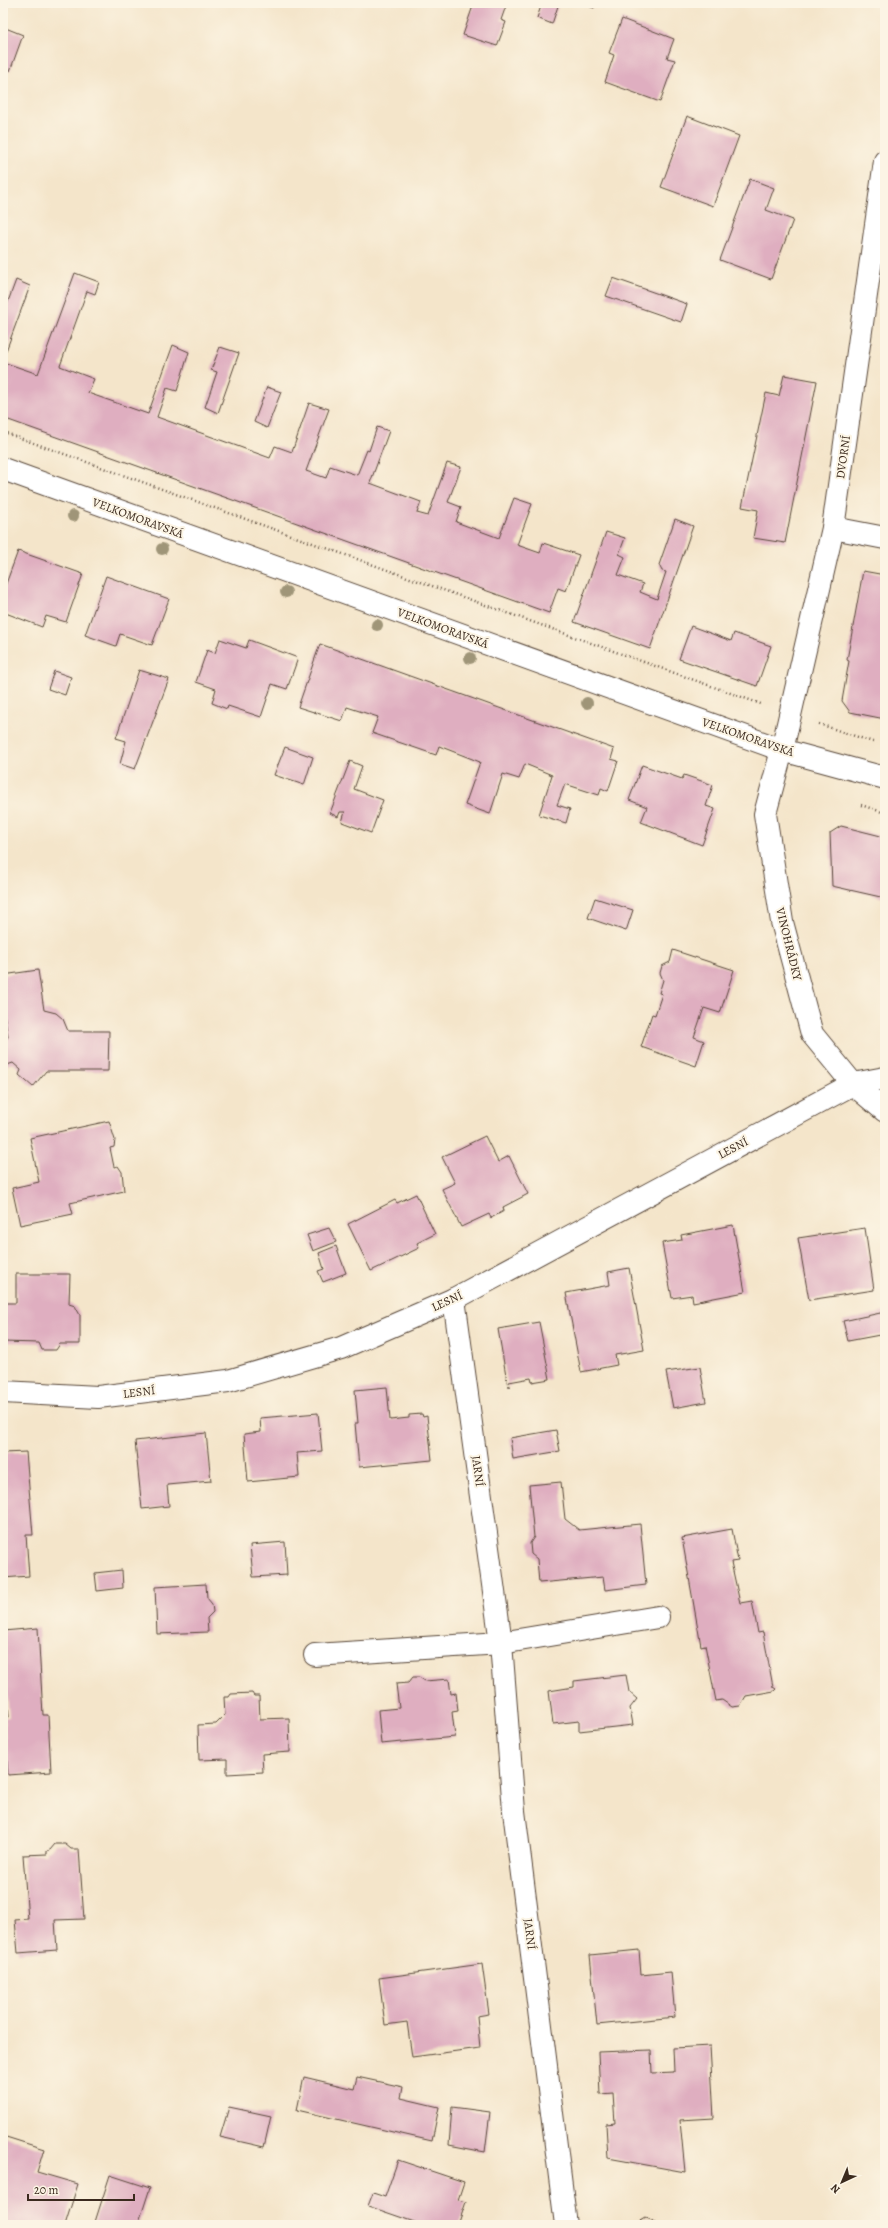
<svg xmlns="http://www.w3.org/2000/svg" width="888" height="2228" viewBox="0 0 888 2228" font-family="Alegreya,serif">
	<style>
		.building { fill: #dfaec0 }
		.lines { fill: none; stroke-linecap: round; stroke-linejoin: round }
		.minor-casing { stroke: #574638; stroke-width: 24 }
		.tertiary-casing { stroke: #574638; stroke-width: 24 }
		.path { stroke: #574638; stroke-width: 2.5; stroke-dasharray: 1 3; stroke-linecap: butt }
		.minor { stroke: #fff; stroke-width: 22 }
		.tertiary { stroke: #fff; stroke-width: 22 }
		.tree { fill: #9f9578 }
		.labels { text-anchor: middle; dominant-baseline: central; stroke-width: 4; stroke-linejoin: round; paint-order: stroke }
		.street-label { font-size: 12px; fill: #3b2a1e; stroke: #fcf5e5 }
	</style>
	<rect width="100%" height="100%" fill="#fcf5e5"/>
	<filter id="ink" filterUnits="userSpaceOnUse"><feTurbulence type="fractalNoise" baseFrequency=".025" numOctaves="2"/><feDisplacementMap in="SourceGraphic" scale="8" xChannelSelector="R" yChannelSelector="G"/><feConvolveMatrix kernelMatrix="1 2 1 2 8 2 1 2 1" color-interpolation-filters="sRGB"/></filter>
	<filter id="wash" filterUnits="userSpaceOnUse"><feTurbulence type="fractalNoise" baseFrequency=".012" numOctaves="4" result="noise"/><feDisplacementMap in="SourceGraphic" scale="16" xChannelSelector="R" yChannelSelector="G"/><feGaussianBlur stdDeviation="0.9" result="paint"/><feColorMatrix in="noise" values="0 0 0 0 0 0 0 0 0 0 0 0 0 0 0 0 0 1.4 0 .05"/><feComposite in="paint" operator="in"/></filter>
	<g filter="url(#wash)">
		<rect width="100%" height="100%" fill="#f4e5ca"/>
		<g id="blocks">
			<g class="building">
				<polygon points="474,3 507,3 501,20 506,22 497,46 463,35"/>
				<polygon points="542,3 559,3 552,24 537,18"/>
				<polygon points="579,3 596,3 594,8"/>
				<polygon points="622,19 674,39 667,58 675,60 660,102 605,82 614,55 609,53"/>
				<polygon points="3,27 23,35 10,71 3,69"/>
				<polygon points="687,116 739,136 713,206 661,187"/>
				<polygon points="750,179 774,188 766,210 793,220 771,279 720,260"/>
				<polygon points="75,273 99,282 95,294 87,291 60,366 94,379 88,393 148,414 173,345 189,352 177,391 167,388 157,417 270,458 275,446 292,452 309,403 329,409 306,471 326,478 330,466 357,475 367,450 369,451 377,427 389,431 370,483 421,502 417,513 428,516 447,463 461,467 448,502 461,507 456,522 499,538 514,498 532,504 517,545 540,553 543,543 579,555 566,591 558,588 549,613 3,418 3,362 38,374"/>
				<polygon points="613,278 687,304 681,322 606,296"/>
				<polygon points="16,280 30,286 3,359 3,315"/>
				<polygon points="220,347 239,353 218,413 205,407 217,372 211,370"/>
				<polygon points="784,375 817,381 785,543 753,538 758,510 742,507 766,393 779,396"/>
				<polygon points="267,387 281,392 267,428 254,422"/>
				<polygon points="675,519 693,526 650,649 574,622 606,532 625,538 619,554 625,557 618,575 643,584 640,592 657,599 666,572 662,571 659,565"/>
				<polygon points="18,551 83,574 66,622 46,616 42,627 3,612 3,592"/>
				<polygon points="863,571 885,575 885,719 850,712 842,701 849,661 847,660"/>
				<polygon points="106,576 169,599 152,645 120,634 116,646 85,635"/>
				<polygon points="691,626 731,641 734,633 771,646 757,686 679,659"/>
				<polygon points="220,639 246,648 249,640 298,658 287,689 272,684 261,717 228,706 227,709 212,703 216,689 196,682 207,650 215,653"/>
				<polygon points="320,644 614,749 611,759 618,761 608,791 601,788 599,795 565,784 557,805 570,809 566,823 539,815 552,775 525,764 519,779 503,774 490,814 465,805 480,762 439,746 436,755 372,733 378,717 347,707 342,721 298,707"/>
				<polygon points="139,670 169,679 135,769 120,764 126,741 116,738"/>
				<polygon points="54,671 71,677 65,695 48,689"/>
				<polygon points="285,747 313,757 304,785 274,775"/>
				<polygon points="350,761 362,766 354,789 383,800 371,833 342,822 345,812 340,812 338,817 330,813"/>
				<polygon points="642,765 682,779 684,775 713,785 706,806 715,809 702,845 641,822 647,807 629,800"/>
				<polygon points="841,826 885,837 885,898 832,886 830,833"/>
				<polygon points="595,898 633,910 626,931 588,918"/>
				<polygon points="673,950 734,970 720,1013 704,1008 694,1037 704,1041 696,1066 641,1047 652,1014 655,1015 662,994 659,993 663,980 660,973 662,966 670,962"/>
				<polygon points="38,970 44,1010 56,1013 63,1019 68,1031 109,1031 108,1071 46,1071 33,1087 19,1075 21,1070 13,1063 7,1065 3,1061 3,1043 8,1037 3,1007 3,975"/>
				<polygon points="109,1121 115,1140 114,1147 110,1148 114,1167 118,1166 122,1172 124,1191 70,1203 73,1214 20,1225 12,1188 39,1182 30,1138"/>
				<polygon points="485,1136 498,1162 509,1156 528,1194 503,1207 504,1211 491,1218 489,1214 461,1227 442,1189 455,1183 442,1157"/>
				<polygon points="416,1194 435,1234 417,1243 419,1248 371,1271 348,1224 395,1200 397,1203"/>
				<polygon points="733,1225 745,1292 693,1302 692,1295 672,1298 662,1243 682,1240 681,1235"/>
				<polygon points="329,1228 336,1242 313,1251 307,1235"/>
				<polygon points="865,1228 874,1290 809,1300 798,1238"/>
				<polygon points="336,1246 346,1273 323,1282 318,1271 324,1269 319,1253"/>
				<polygon points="629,1268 644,1350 615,1355 617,1365 581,1372 566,1293 610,1285 608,1272"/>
				<polygon points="16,1274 70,1274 69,1304 75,1306 80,1315 80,1344 60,1344 56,1350 42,1350 39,1343 3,1342 3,1303 16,1303"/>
				<polygon points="885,1312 885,1334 848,1341 843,1321"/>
				<polygon points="539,1322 550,1379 532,1382 531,1378 509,1382 510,1386 508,1387 498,1329"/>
				<polygon points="700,1367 706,1402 673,1408 666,1372"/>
				<polygon points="387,1387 390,1420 409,1418 409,1415 422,1414 423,1417 427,1416 432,1460 359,1467 355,1423 358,1423 355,1390"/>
				<polygon points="318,1413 322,1451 297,1453 299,1477 248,1482 244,1434 261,1432 260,1418"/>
				<polygon points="556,1430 560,1451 513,1459 510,1438"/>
				<polygon points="206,1433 211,1481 167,1485 169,1506 142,1509 135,1441"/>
				<polygon points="26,1452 33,1535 26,1535 29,1576 3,1578 3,1453"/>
				<polygon points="561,1482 565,1519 579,1530 640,1524 646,1585 605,1590 603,1577 539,1583 537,1559 531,1554 530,1543 534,1537 529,1485"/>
				<polygon points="732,1529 738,1561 731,1562 740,1603 752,1601 758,1633 763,1632 773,1687 776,1689 774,1691 746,1696 740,1706 732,1707 722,1700 716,1701 705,1645 701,1646 682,1538"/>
				<polygon points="285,1542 287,1575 253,1577 250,1545"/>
				<polygon points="122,1570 123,1588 97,1591 95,1573"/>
				<polygon points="206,1584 207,1598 212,1604 213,1612 207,1618 208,1632 157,1634 155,1587"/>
				<polygon points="38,1628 43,1715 48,1715 51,1772 8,1775 4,1718 9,1717 6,1676 3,1676 3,1631"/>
				<polygon points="626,1675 629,1692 637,1699 630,1708 633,1725 579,1731 579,1721 553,1724 549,1691 574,1687 574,1681"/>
				<polygon points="413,1677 419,1677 425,1681 449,1679 451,1694 456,1693 458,1711 452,1712 455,1737 381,1744 378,1710 399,1708 396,1684 408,1683"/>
				<polygon points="252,1693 254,1696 259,1696 260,1719 289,1718 290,1752 262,1754 263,1772 227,1774 227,1759 199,1760 198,1725 216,1724 225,1715 224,1697 229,1697 231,1694"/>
				<polygon points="55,1844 65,1844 71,1849 79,1849 84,1919 55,1920 57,1950 18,1953 15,1920 28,1919 23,1855 47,1854 47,1851 50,1850"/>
				<polygon points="639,1950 641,1975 671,1972 675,2017 597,2025 590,1955"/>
				<polygon points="482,1964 489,2014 477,2016 480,2048 412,2057 407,2022 385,2025 379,1978"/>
				<polygon points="710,2046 714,2118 680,2120 685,2172 608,2158 606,2124 615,2123 613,2093 600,2094 598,2052 651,2050 652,2073 674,2072 673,2048"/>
				<polygon points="304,2077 354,2089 357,2077 403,2087 401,2098 439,2107 432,2141 297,2110"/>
				<polygon points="229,2107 271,2116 264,2147 220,2137"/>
				<polygon points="452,2107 490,2112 485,2152 449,2145"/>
				<polygon points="3,2136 44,2149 37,2172 78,2184 65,2225 3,2225"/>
				<polygon points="398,2160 464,2182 458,2200 466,2202 458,2225 423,2225 368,2206 373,2193 385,2197"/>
				<polygon points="110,2175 150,2188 138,2225 94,2225"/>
				<polygon points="646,2218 654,2221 656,2225 638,2225 639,2222"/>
			</g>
		</g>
	</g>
	<g filter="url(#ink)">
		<use href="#blocks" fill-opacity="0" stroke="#574638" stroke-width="1"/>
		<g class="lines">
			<g class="minor-casing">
				<g id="minor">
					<polyline points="885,161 833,528 782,750 765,814 782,922 812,1034 853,1084 885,1111"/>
					<polyline points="833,528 885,538"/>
					<polyline points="454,1299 501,1643 514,1811 566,2225"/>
					<polyline points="3,1392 98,1397 228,1381 341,1348 454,1299 853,1084 885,1078"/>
					<polyline points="315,1655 501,1643 658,1617"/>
				</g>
			</g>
			<g class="tertiary-casing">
				<polyline id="tertiary" points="3,469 782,750 885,778"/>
			</g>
			<g class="path">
				<polyline points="3,432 761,704"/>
				<polyline points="819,724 873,742"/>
				<polyline points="861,805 885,813"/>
			</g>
			<use href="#minor" class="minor"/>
			<use href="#tertiary" class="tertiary"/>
		</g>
		<g class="tree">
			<circle cx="73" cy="516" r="6"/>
			<circle cx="162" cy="549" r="6"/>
			<circle cx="286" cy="592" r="6"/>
			<circle cx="377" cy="625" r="6"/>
			<circle cx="470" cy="658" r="6"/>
			<circle cx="587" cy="703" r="6"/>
		</g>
	</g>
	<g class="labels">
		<g class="street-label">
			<text transform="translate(843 457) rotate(-82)">DVORNÍ</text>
			<text transform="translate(138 518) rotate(20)">VELKOMORAVSKÁ</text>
			<text transform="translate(443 628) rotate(20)">VELKOMORAVSKÁ</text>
			<text transform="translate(748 737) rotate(19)">VELKOMORAVSKÁ</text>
			<text transform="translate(789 944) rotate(76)">VINOHRÁDKY</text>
			<text transform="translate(733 1148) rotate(-28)">LESNÍ</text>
			<text transform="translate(447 1301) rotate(-25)">LESNÍ</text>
			<text transform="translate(139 1392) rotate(-7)">LESNÍ</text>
			<text transform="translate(478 1471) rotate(82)">JARNÍ</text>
			<text transform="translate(530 1934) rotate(83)">JARNÍ</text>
		</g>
	</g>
	<rect width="888" height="2228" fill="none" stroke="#fcf5e5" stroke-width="16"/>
	<g transform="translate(842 2182) rotate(224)" stroke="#fcf5e5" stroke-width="3" paint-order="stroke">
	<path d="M0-3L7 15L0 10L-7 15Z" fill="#3b2a1e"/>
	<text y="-6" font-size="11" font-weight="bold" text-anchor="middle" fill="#3b2a1e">N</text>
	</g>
	<path d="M28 2194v6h106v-6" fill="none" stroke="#3b2a1e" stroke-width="2"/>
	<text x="34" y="2194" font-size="12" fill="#3b2a1e" stroke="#fcf5e5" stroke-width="3" paint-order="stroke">20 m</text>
</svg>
